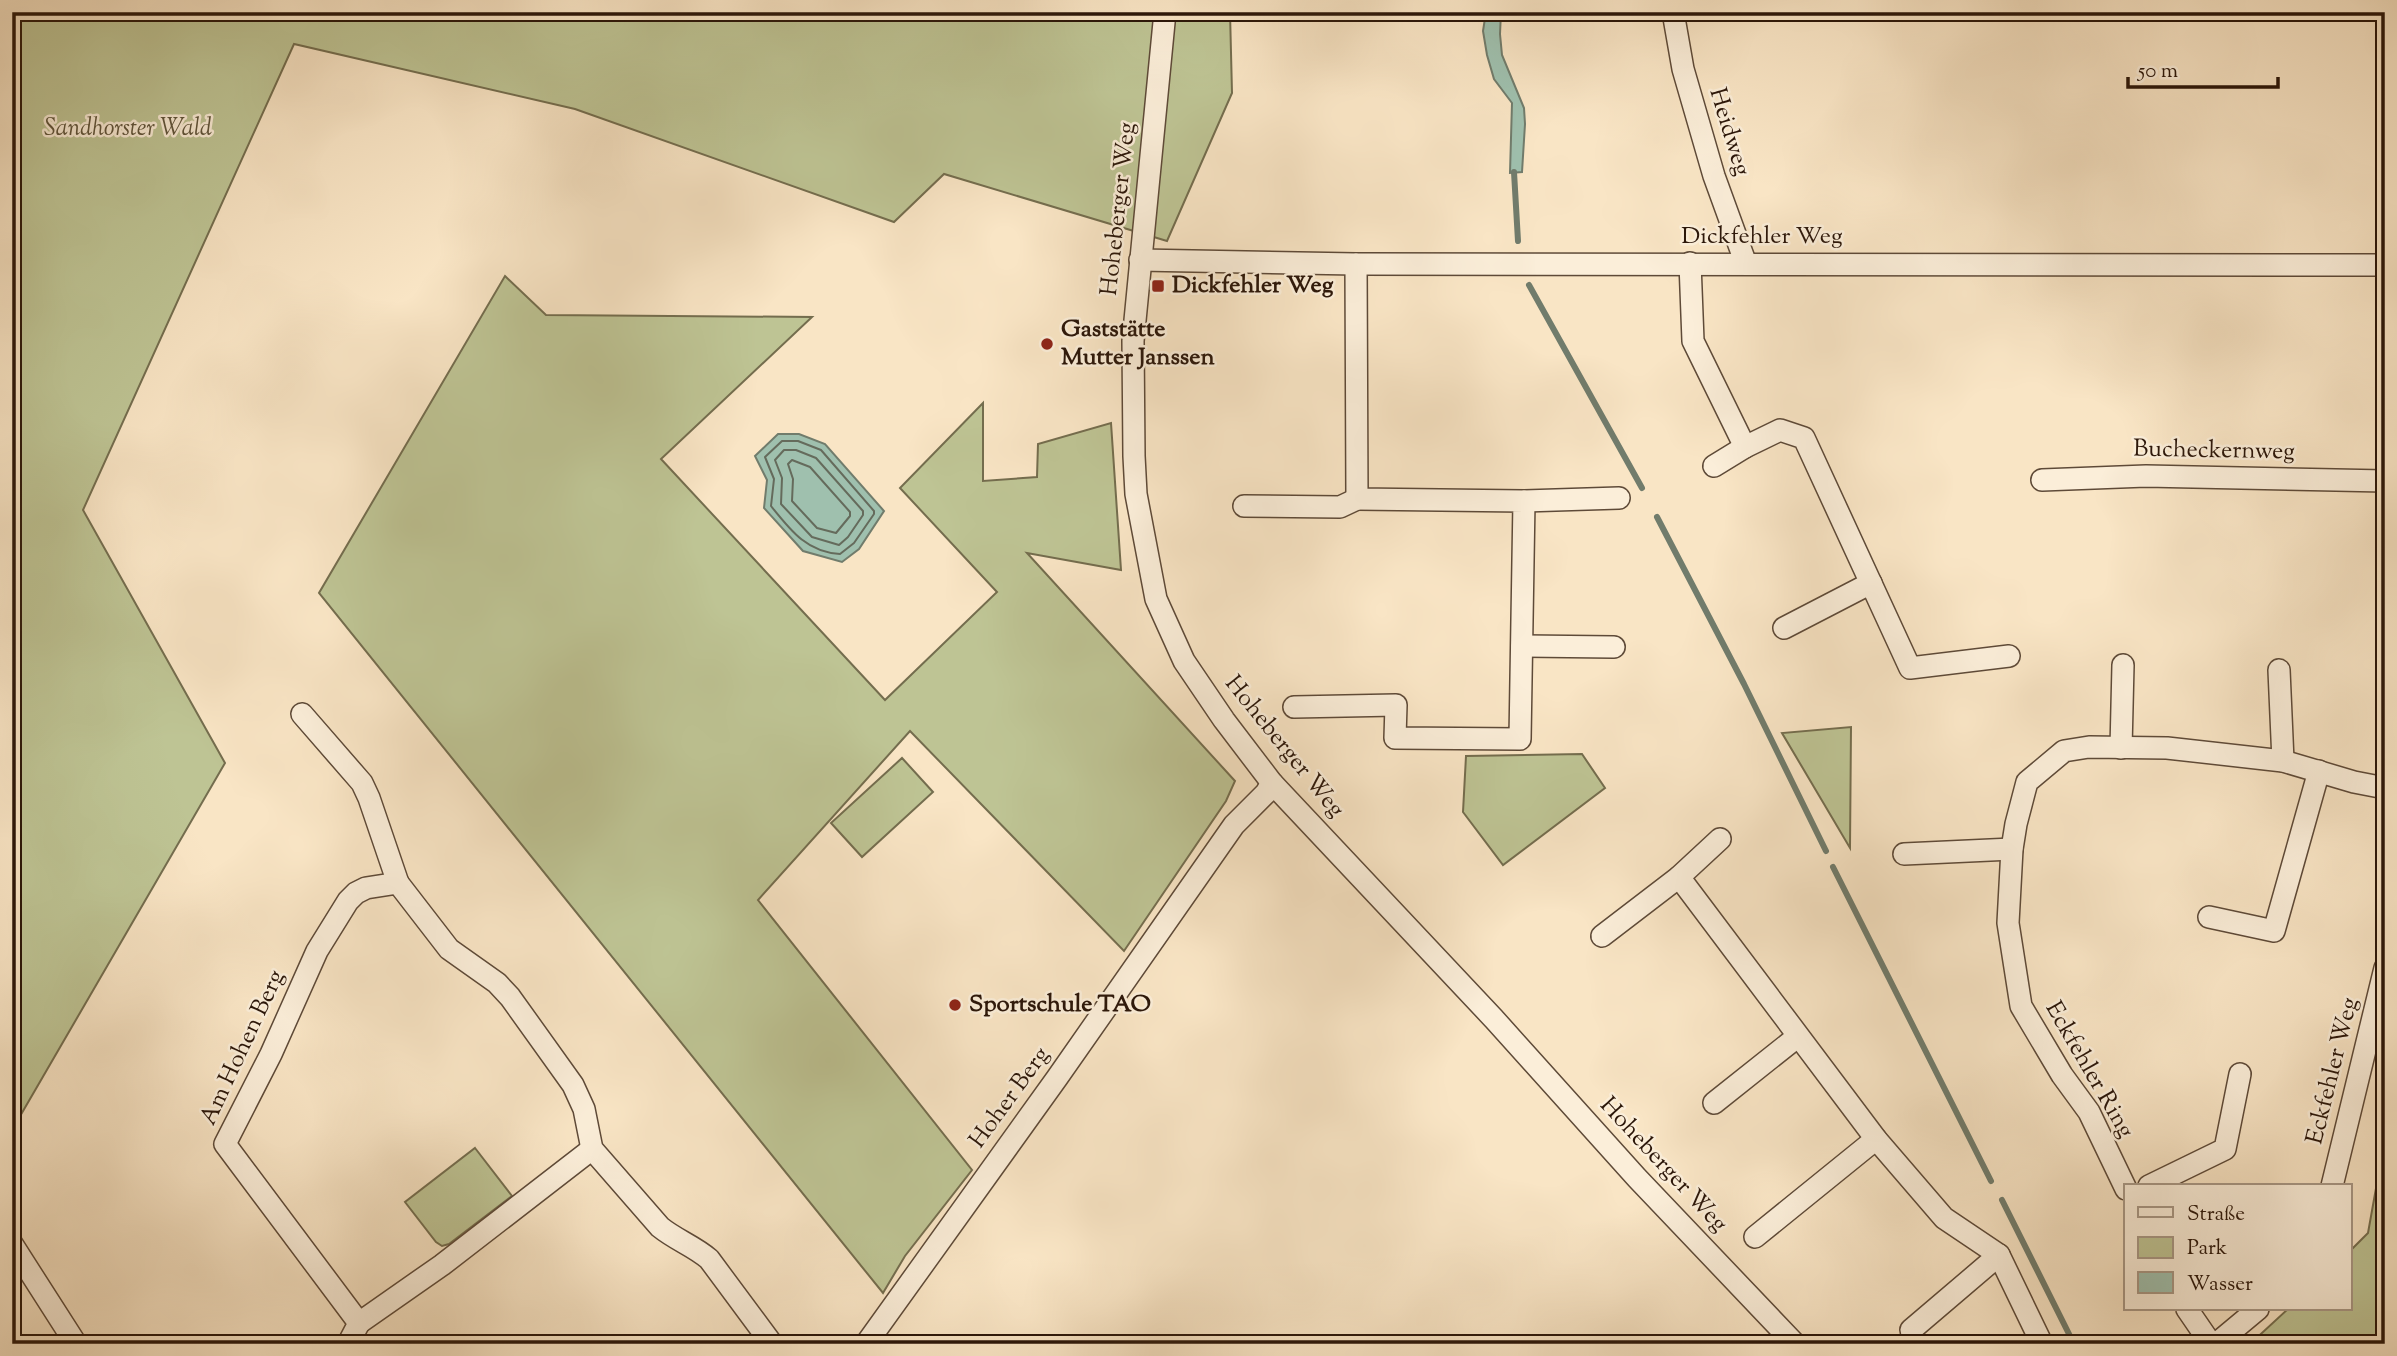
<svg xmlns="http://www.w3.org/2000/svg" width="2397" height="1356" viewBox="0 0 2397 1356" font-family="'Sorts Mill Goudy',serif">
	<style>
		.green { fill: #bec494; stroke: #746d4e; stroke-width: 2 }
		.water { fill: #9fc0ae; stroke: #717c6c; stroke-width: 2 }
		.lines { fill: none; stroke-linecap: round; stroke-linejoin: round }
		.shore { stroke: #656b5c; stroke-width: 2 }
		.stream { stroke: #717c6c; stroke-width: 6 }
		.minor-casing { stroke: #5e4a38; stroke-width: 24 }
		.minor { stroke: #fbeed9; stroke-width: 21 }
		.poi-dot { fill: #8f2418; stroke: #fbeed9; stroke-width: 2.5 }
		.labels { text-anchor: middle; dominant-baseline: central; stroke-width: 5; stroke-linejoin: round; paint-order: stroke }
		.park-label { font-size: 24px; font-style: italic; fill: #5e533a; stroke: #fbeed9 }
		.street-label { font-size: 24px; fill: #2b1609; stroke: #fbeed9 }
		.poi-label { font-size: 24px; font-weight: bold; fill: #2b1609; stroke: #fbeed9; text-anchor: start }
	</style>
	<rect width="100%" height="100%" fill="#f9e5c5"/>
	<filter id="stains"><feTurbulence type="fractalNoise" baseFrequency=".00286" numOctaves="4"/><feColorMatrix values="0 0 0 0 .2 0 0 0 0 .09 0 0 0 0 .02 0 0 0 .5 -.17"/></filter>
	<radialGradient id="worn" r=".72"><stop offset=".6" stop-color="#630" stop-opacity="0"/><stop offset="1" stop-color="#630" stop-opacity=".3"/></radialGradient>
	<g class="green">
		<polygon points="12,12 1230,12 1232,93 1167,241 944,174 894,222 575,109 294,44 83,510 225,763 12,1130"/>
		<polygon points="505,276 546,315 812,317 661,459 885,700 997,592 900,488 983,403 983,481 1037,477 1038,444 1111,423 1121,570 1027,553 1235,781 1226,801 1124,951 910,731 758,900 972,1170 905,1256 883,1293 319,593"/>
		<polygon points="1851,727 1850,848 1782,733"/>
		<polygon points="1582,754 1605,788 1503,865 1463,812 1466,756"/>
		<polygon points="902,758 933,792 862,857 831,823"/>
		<polygon points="2385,1138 2385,1344 2250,1344 2288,1309 2350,1309 2350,1251 2368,1233"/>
		<polygon points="475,1148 512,1196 449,1244 442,1246 436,1242 405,1202"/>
	</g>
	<g class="water">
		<path d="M1329,12H1425C1393,21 1360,23 1329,12Z"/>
		<polygon points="1486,12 1501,12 1500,34 1502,55 1524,108 1525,124 1522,172 1510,173 1512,103 1494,79 1487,55 1483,31"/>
		<polygon points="778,434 799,434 825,444 884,511 859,549 842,562 803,551 764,508 767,480 755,456"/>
	</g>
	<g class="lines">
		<g class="shore">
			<path d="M782,441H798L821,450L874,511V514L854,543L840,554C807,552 791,531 771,506L774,479L765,457Z"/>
			<polygon points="784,450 796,450 816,458 863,511 863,515 848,537 839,545 812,537 781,504 782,478 775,460"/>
			<polygon points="792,460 810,467 850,512 850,516 836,533 817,528 792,501 793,479 788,464"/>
		</g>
		<g class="stream">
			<polyline points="1514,172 1518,241"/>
			<polyline points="1529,285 1642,488"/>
			<polyline points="1657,517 1744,684 1826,851"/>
			<polyline points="1833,867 1991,1181"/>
			<polyline points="2002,1200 2074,1344"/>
		</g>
		<g class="minor-casing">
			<g id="minor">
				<polyline points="1165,12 1133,341 1134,456 1136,494 1156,599 1184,661 1224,720 1272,783 1494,1019 1637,1178 1795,1344"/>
				<polyline points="1673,12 1683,69 1714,176 1746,264"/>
				<polyline points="1140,260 1356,264 2385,265"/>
				<polyline points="1690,263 1693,341 1745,447 1780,430 1804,438 1910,668 2009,656"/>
				<polyline points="1714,466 1745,447"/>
				<polyline points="2042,480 2146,476 2385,481"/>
				<polyline points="1524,501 1619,498"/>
				<polyline points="1244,506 1340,507 1357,499"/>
				<polyline points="1784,628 1871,583"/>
				<polyline points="1522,646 1614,647"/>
				<polyline points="2279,670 2283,761"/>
				<polyline points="1294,707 1396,705 1395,738 1520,739 1524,501 1357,499 1356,264"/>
				<polyline points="302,714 362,783 369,798 398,883"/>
				<polyline points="2121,748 2123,665"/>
				<polyline points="1720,839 1679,877 1876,1139 1944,1218 1999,1255 2042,1344"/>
				<polyline points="1904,854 2012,849"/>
				<polyline points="2209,917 2274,931 2319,771"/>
				<polyline points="1602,936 1679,877"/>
				<polyline points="1714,1103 1797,1037"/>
				<polyline points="2149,1186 2225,1149 2240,1074"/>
				<polyline points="2332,1186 2385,968"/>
				<polyline points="2126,1189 2089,1112 2062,1075 2021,1006 2008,923 2012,849 2016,824 2027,782 2064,751 2089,747 2167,748 2283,761 2354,782 2385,788"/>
				<polyline points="1755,1237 1876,1139"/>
				<polyline points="12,1244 76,1344"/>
				<polyline points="2187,1309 2211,1344"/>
				<polyline points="359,1323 442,1265 592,1149"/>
				<polyline points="1911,1330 1999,1255"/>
				<path d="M348,1344L359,1323L225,1144L271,1054L317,951L348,901L356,893L366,888L398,883L449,949L497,983L510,997L573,1085L584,1109L592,1149L660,1227C676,1240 694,1246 709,1259L772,1344"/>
				<polyline points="866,1344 1057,1078 1234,825 1266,793 1272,783"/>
				<polyline points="2216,1344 2258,1309"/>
			</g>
		</g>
		<use href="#minor" class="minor"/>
	</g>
	<g class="poi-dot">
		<rect x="1151" y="279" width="14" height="14" rx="3.5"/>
		<circle cx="1047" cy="344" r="7"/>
		<circle cx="955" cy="1005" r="7"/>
	</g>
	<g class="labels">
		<g class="park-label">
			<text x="128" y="129">Sandhorster Wald</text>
		</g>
		<g class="street-label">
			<text transform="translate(1729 132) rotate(73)">Heidweg</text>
			<text transform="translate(1119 209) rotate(-84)">Hoheberger Weg</text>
			<text x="1762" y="237">Dickfehler Weg</text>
			<text transform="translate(2214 451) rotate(1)">Bucheckernweg</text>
			<text transform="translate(1284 747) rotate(51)">Hoheberger Weg</text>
			<text transform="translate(243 1048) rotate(-65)">Am Hohen Berg</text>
			<text transform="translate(2089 1070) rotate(60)">Eckfehler Ring</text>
			<text transform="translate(2333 1071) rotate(-76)">Eckfehler Weg</text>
			<text transform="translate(1010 1098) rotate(-54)">Hoher Berg</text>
			<text transform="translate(1663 1165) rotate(47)">Hoheberger Weg</text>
		</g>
		<g class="poi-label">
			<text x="1172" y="286">Dickfehler Weg</text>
			<text x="1061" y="330">Gaststätte<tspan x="1061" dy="28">Mutter Janssen</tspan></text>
			<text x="969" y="1005">Sportschule TAO</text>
		</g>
	</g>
	<rect width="2397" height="1356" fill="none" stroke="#f9e5c5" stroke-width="42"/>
	<rect x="14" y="14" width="2369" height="1328" fill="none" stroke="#2b1609" stroke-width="3.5"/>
	<rect x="21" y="21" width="2355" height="1314" fill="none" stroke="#2b1609" stroke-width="2"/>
	<rect x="2124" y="1184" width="228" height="126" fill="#fbeed9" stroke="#a89886" stroke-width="2"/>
	<rect x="2138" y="1207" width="35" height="10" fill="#fbeed9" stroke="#a89886" stroke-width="2"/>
	<text x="2187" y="1220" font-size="21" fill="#2b1609">Straße</text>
	<rect x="2138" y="1237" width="35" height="21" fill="#bec494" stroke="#a89886" stroke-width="2"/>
	<text x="2187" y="1254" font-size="21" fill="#2b1609">Park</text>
	<rect x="2138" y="1272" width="35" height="21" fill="#9fc0ae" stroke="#a89886" stroke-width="2"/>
	<text x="2187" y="1290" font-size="21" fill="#2b1609">Wasser</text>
	<path d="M2128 77v10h150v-10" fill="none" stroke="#2b1609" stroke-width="3.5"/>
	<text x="2138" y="77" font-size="21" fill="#2b1609" stroke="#fbeed9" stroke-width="5" paint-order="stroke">50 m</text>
	<rect width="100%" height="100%" filter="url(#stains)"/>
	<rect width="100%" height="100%" fill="url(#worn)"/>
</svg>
